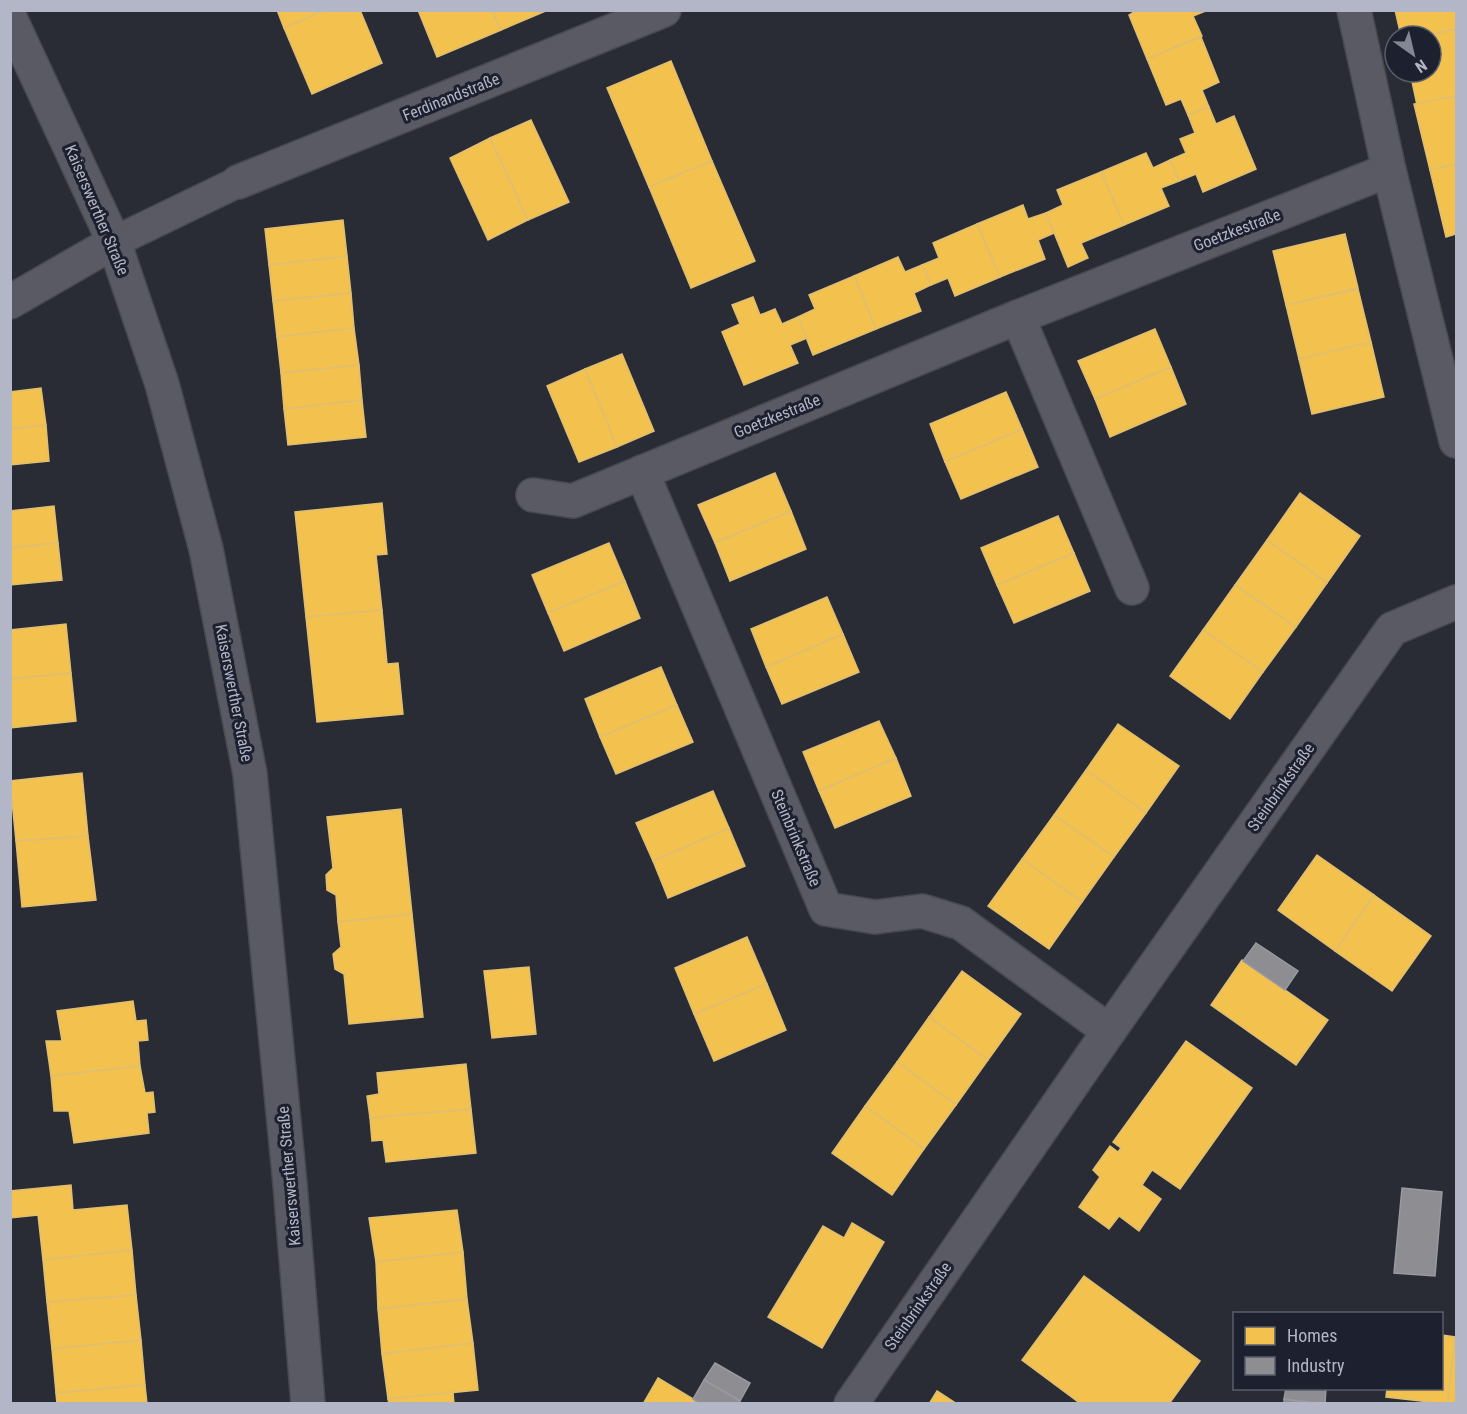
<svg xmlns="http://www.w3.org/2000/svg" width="1467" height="1414" viewBox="0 0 1467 1414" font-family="'Roboto Condensed',sans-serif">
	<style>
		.homes { fill: #f2c14e; stroke: #dfbe72; stroke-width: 1.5 }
		.industry { fill: #8d8d92; stroke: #9899a2; stroke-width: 1.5 }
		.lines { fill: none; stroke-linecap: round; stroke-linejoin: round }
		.service-casing { stroke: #47494f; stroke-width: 33 }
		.minor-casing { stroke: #47494f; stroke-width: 36 }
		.service { stroke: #595a63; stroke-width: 30 }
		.minor { stroke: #595a63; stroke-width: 33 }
		.labels { text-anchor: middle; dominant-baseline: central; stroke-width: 6; stroke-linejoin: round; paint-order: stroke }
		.street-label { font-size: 16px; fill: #b3b6c6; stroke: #1d202f }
	</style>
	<rect width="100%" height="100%" fill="#292c35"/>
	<g class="homes">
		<polygon points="277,10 325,10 284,28"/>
		<polygon points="325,10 360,10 382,63 312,94 284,28"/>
		<polygon points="418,10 492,10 501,30 437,57"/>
		<polygon points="492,10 548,10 501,30"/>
		<polygon points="1137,10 1208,10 1193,16 1202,36 1147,59 1129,15"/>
		<polygon points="1395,10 1456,10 1456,29 1425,36 1401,36"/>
		<polygon points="1456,29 1456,96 1417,105 1410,72 1431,72 1431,36 1425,36"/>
		<polygon points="1201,37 1219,82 1202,90 1209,107 1188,115 1181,99 1166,105 1147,59"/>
		<polygon points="671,61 712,161 649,187 607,88"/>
		<polygon points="1456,96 1456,164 1430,170 1414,104"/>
		<polygon points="1209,107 1216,124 1234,116 1256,169 1203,192 1196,174 1179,181 1170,160 1186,153 1180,139 1195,133 1188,115"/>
		<polygon points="531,120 569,202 528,220 490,138"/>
		<polygon points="490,138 528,220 488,240 450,158"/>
		<polygon points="1146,153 1153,168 1170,160 1179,181 1161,188 1169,206 1124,225 1101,172"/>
		<polygon points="712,161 755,261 691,288 649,187"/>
		<polygon points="1456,164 1456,234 1446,237 1430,170"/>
		<polygon points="1101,172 1124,225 1081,243 1088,258 1068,267 1046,213 1063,205 1057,190"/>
		<polygon points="1023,205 1028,219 1046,213 1054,233 1038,240 1045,259 1000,277 977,224"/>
		<polygon points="343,220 347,256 269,265 265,229"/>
		<polygon points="977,224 1000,277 955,296 948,278 931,285 922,265 939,258 933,243"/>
		<polygon points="1345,234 1358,288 1286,305 1273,251"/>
		<polygon points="347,256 351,293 273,301 269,265"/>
		<polygon points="898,257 905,272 922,265 931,285 914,293 921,311 876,329 854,276"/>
		<polygon points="854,276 876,329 813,355 798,317 815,309 809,295"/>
		<polygon points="1358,289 1371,342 1299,359 1286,305"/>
		<polygon points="351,293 354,328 277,337 273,301"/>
		<polygon points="753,297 760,315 775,309 782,324 798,317 807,338 790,345 798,363 744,385 722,332 740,324 732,305"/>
		<polygon points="354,328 359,365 281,373 277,337"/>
		<polygon points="1155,329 1171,367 1095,399 1078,361"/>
		<polygon points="1371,342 1384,397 1312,414 1299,359"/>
		<polygon points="622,354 654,431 617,447 585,369"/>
		<polygon points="359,365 362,400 284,409 281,373"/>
		<polygon points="1171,367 1186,404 1110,437 1095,399"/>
		<polygon points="585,369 617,447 579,462 547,386"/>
		<polygon points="41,388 46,425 10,429 10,392"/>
		<polygon points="1006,392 1022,429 945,462 930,424"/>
		<polygon points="362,400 366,437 288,445 284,409"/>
		<polygon points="46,425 49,461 10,465 10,429"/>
		<polygon points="1022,429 1038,467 961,499 945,462"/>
		<polygon points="775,473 791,511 715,543 698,505"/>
		<polygon points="1300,493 1360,536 1327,583 1267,540"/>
		<polygon points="382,503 387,554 376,555 382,610 306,617 295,512"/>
		<polygon points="54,506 58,543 10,548 10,511"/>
		<polygon points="791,511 806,549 730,581 715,543"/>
		<polygon points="1058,516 1074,553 997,585 981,548"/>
		<polygon points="1267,540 1327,583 1296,627 1235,585"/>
		<polygon points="58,543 62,580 10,585 10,548"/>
		<polygon points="609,543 625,581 548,613 532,575"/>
		<polygon points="1074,553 1090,591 1014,623 997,585"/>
		<polygon points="625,581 640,618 564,651 548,613"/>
		<polygon points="1235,585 1296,627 1263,672 1203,630"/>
		<polygon points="827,597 843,634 766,667 751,629"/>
		<polygon points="382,610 387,664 398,663 403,714 317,722 306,617"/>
		<polygon points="66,624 71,673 10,679 10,630"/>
		<polygon points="1203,630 1263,672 1230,719 1170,676"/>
		<polygon points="843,634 859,672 782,704 766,667"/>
		<polygon points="661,667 677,705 600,737 585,699"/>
		<polygon points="71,673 76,721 10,728 10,679"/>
		<polygon points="677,705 693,742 616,774 600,737"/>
		<polygon points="879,721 896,758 819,791 803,752"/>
		<polygon points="1118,724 1179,766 1146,813 1086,770"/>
		<polygon points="896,758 911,796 835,828 819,791"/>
		<polygon points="1086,770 1146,813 1114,857 1054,815"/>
		<polygon points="82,773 88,836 16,841 10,781"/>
		<polygon points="713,791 729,828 653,861 636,823"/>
		<polygon points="401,809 412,914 338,922 336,895 327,890 326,875 333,868 327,817"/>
		<polygon points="1054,815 1114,857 1082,902 1022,859"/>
		<polygon points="729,828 745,866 668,898 653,861"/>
		<polygon points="88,836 96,900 22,907 16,841"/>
		<polygon points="1317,855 1374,895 1335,951 1278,910"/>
		<polygon points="1022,859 1082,902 1049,949 988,906"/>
		<polygon points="1374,895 1431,936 1392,991 1335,951"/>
		<polygon points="412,914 423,1017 349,1024 344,974 335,969 333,954 341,947 338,922"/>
		<polygon points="747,937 767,984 694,1014 675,968"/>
		<polygon points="1242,960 1328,1020 1296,1065 1211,1005"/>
		<polygon points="529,967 536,1034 492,1038 484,971"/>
		<polygon points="962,971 1021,1014 988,1060 929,1017"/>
		<polygon points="767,984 786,1030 714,1061 694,1014"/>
		<polygon points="133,1001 136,1021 146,1020 148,1040 138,1041 140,1066 51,1076 46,1041 62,1041 57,1011"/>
		<polygon points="929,1017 988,1060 956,1105 897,1062"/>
		<polygon points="1186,1041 1252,1088 1180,1189 1152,1170 1142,1185 1161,1199 1139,1231 1119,1216 1109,1229 1079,1207 1100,1177 1093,1170 1110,1146 1118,1152 1121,1148 1113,1142"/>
		<polygon points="897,1062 956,1105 924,1149 865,1106"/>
		<polygon points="466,1064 471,1109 370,1118 367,1096 379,1094 377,1073"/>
		<polygon points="140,1066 145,1093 153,1092 155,1112 147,1113 149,1133 74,1143 69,1111 54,1111 51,1076"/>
		<polygon points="865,1106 924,1149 892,1195 832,1153"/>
		<polygon points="471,1109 476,1153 386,1162 383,1140 372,1141 370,1118"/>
		<polygon points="71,1185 73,1210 127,1205 132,1250 43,1260 38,1215 10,1218 10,1191"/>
		<polygon points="457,1210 463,1252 376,1262 369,1218"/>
		<polygon points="852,1223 884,1242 822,1348 768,1317 823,1226 844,1238"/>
		<polygon points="132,1250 136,1295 47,1302 43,1260"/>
		<polygon points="463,1252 467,1299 378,1309 376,1262"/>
		<polygon points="1084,1276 1200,1361 1169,1404 1081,1404 1022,1360"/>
		<polygon points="136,1295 141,1340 52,1349 47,1302"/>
		<polygon points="467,1299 473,1343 382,1354 378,1309"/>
		<polygon points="1442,1335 1455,1337 1447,1404 1386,1397 1387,1388 1442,1388"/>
		<polygon points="1455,1337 1456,1337 1456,1404 1447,1404"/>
		<polygon points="141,1340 145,1385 56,1393 52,1349"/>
		<polygon points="473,1343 478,1390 388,1399 382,1354"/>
		<polygon points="658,1378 693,1399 700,1404 643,1404"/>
		<polygon points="145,1385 147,1404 57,1404 56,1393"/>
		<polygon points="937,1391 957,1404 929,1404"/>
		<polygon points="453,1392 454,1404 389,1404 388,1399"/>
	</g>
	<g class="industry">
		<polygon points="1256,943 1298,971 1285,990 1243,961"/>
		<polygon points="1402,1188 1442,1192 1435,1276 1394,1273"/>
		<polygon points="715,1363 750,1383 740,1401 704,1380"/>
		<polygon points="704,1380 740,1401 738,1404 700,1404 693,1399"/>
		<polygon points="1286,1388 1326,1388 1325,1404 1284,1399"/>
		<polygon points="1284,1399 1318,1404 1284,1404"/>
	</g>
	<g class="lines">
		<g class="service-casing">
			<polyline id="service" points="114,242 238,182"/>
		</g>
		<g class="minor-casing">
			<g id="minor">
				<polyline points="1354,10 1389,170 1456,441"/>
				<polyline points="10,18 114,242 162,384 206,549 250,774 290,1184 308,1404"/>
				<polyline points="238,182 664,10"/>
				<polyline points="10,302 114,242"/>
				<polyline points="1018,317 1132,588"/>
				<polyline points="642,472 826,909 875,917 922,911 961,923 1109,1031"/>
				<polyline points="533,495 573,501 1018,317 1389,170"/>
				<polyline points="851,1404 1109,1031 1392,629 1456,602"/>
			</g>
		</g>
		<use href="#service" class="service"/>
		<use href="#minor" class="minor"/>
	</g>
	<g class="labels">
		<g class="street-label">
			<text transform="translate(451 97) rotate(-22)">Ferdinandstraße</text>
			<text transform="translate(97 210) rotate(67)">Kaiserswerther Straße</text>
			<text transform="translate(1237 230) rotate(-21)">Goetzkestraße</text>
			<text transform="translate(777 416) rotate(-22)">Goetzkestraße</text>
			<text transform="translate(234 693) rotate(79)">Kaiserswerther Straße</text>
			<text transform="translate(1281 787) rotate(-55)">Steinbrinkstraße</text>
			<text transform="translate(796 838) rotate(67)">Steinbrinkstraße</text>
			<text transform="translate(289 1176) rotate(-95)">Kaiserswerther Straße</text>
			<text transform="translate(918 1306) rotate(-55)">Steinbrinkstraße</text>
		</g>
	</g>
	<rect width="1467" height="1414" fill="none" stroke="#b3b6c6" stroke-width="24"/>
	<rect x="1233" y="1312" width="210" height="78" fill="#1d202f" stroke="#595c6b" stroke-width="1.5"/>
	<rect x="1245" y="1327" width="30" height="18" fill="#f2c14e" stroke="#595c6b" stroke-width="1.5"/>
	<text x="1287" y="1342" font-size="18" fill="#b3b6c6">Homes</text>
	<rect x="1245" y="1357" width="30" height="18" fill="#8d8d92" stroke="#595c6b" stroke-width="1.5"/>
	<text x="1287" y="1372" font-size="18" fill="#b3b6c6">Industry</text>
	<g transform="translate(1413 54) rotate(146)"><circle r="28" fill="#1d202f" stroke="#595c6b" stroke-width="1.5"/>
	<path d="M0-4.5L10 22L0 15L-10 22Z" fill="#838693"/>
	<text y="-9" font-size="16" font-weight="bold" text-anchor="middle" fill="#b3b6c6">N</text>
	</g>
</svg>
